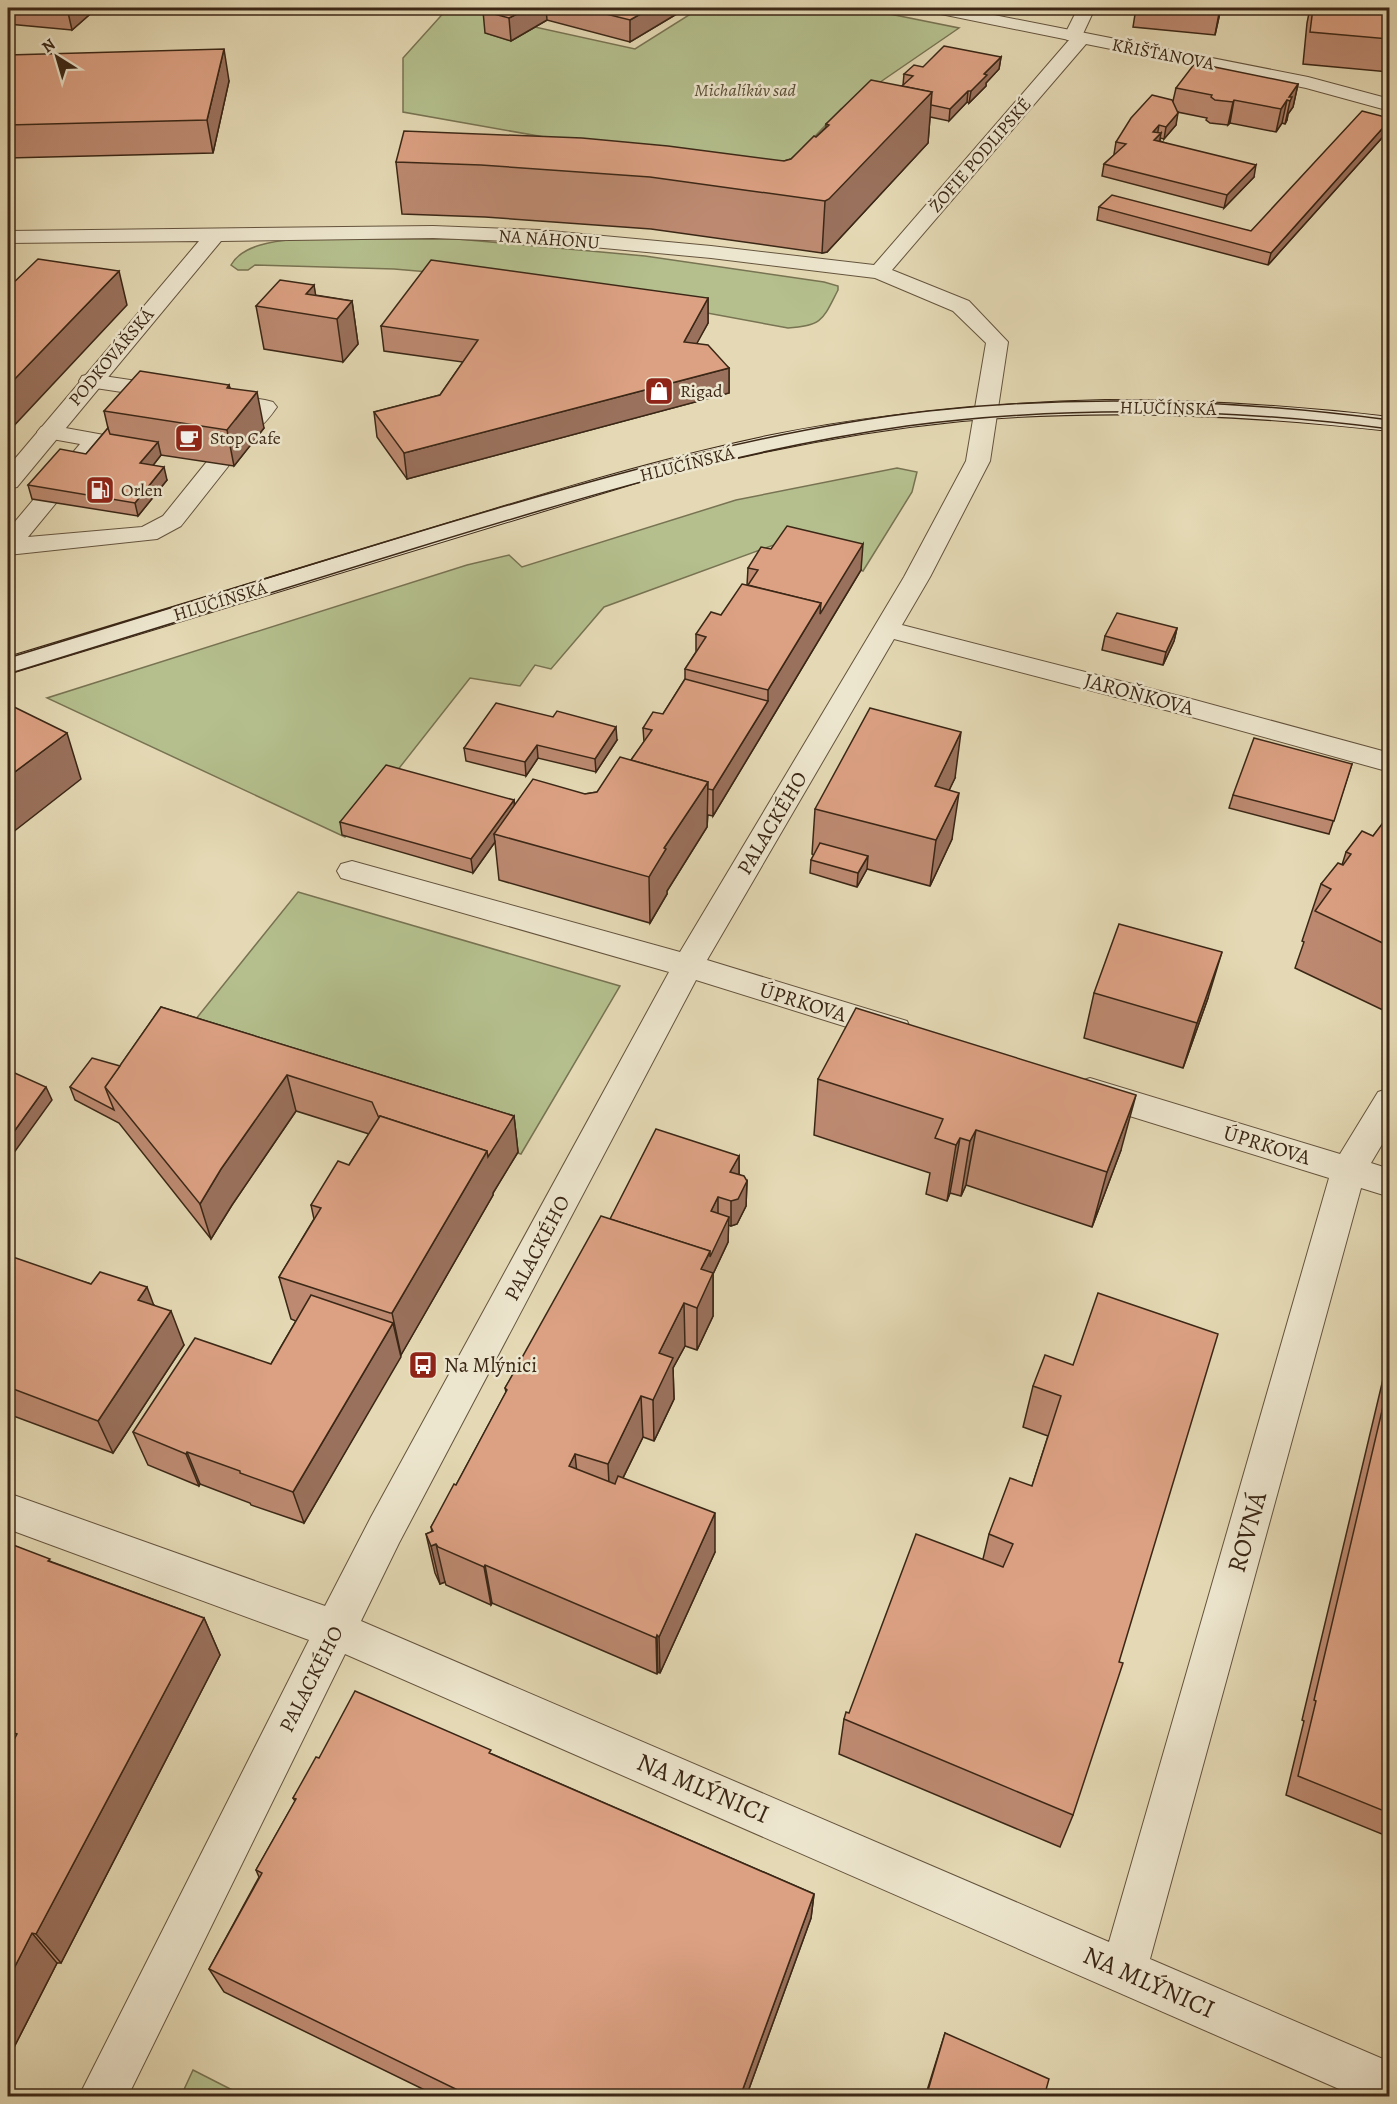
<svg xmlns="http://www.w3.org/2000/svg" width="1397" height="2104" viewBox="0 0 1397 2104" font-family="Alegreya,serif">
	<style>
		.green { fill: #b4bf8d; stroke: #787352; stroke-width: 1.5 }
		.lines { fill: none; stroke-linecap: round; stroke-linejoin: round }
		.lane-casing { stroke: #65543e; stroke-width: 2 }
		.street-casing { stroke: #65543e; stroke-width: 2 }
		.secondary-casing { stroke: #3b2716; stroke-width: 2 }
		.lane { fill: #ede6ce; fill-rule: evenodd }
		.street { fill: #ede6ce; fill-rule: evenodd }
		.secondary { fill: #ede6ce; fill-rule: evenodd }
		.tram { stroke: #3b2716; stroke-width: 1.5 }
		.wall { fill: #bd8a71; stroke: #3b2716; stroke-width: 1.5 }
		.shaded-wall { fill: #9a715c; stroke: #3b2716; stroke-width: 1.5 }
		.building { fill: #dca183; stroke: #3b2716; stroke-width: 1.5 }
		.labels { text-anchor: middle; dominant-baseline: central; stroke-width: 5; stroke-linejoin: round; paint-order: stroke }
		.far-street-label { font-size: 18px; fill: #3b2716; stroke: #ede6ce }
		.far-park-label { font-size: 18px; font-style: italic; fill: #594d34; stroke: #ede6ce }
		.far-poi-label { font-size: 18px; fill: #3b2716; stroke: #ede6ce; text-anchor: start }
		.street-label { font-size: 21px; fill: #3b2716; stroke: #ede6ce }
		.poi-label { font-size: 21px; fill: #3b2716; stroke: #ede6ce; text-anchor: start }
		.near-street-label { font-size: 26px; fill: #3b2716; stroke: #ede6ce }
	</style>
	<rect width="100%" height="100%" fill="#e4d9b4"/>
	<filter id="stains"><feTurbulence type="fractalNoise" baseFrequency=".00333" numOctaves="4"/><feColorMatrix values="0 0 0 0 .2 0 0 0 0 .09 0 0 0 0 .02 0 0 0 .5 -.17"/></filter>
	<radialGradient id="worn" r=".72"><stop offset=".6" stop-color="#630" stop-opacity="0"/><stop offset="1" stop-color="#630" stop-opacity=".3"/></radialGradient>
	<g class="green">
		<polygon points="448,8 458,8 508,21 486,33 511,41 535,27 635,49 700,8 860,8 959,28 841,109 775,178 403,112 403,58"/>
		<path d="M297,239H457L645,256L824,282L838,286V290C823,319 823,326 788,328L534,281L394,269L255,265L248,270H238L231,265C243,244 276,241 297,239Z"/>
		<polygon points="897,468 917,472 912,492 863,571 782,542 604,607 551,669 535,665 520,686 470,678 345,837 47,698 467,565 509,555 522,567 736,500"/>
		<polygon points="298,892 620,986 521,1154 175,1045"/>
		<polygon points="193,2070 244,2096 181,2096"/>
	</g>
	<g class="lines">
		<g class="lane-casing">
			<g id="lane">
				<polygon points="1078,8 1095,8 1082,36 1079,40 1067,40 1064,36"/>
				<path d="M90,374L265,400L273,402L277,407C267,421 257,435 240,431L236,426L248,411L82,386L79,381L82,376Z"/>
				<polygon points="49,425 104,435 108,440 28,537 142,527 163,516 209,459 218,457 227,459 230,464 181,526 157,539 8,555 8,530 80,444 41,437 37,432 41,427"/>
			</g>
		</g>
		<g class="street-casing">
			<polygon id="street" points="927,8 959,8 1308,77 1390,99 1390,111 1306,88 1086,44 892,270 969,301 1008,342 990,461 930,577 902,625 1195,700 1390,753 1390,772 1177,713 894,639 707,960 907,1021 911,1030 907,1039 895,1042 696,980 399,1543 361,1621 1109,1942 1329,1178 1078,1100 1073,1091 1078,1082 1090,1078 1340,1154 1378,1092 1390,1088 1390,1131 1371,1163 1390,1169 1390,1197 1361,1188 1150,1959 1390,2062 1390,2096 1355,2096 345,1654 128,2096 79,2096 309,1640 8,1529 8,1493 325,1606 371,1517 669,972 341,878 337,871 341,864 352,861 680,952 904,577 966,461 986,343 953,311 875,278 711,258 539,242 433,238 221,241 17,487 8,489 8,467 199,241 8,243 8,231 433,226 539,230 711,246 874,265 1069,40 936,13 930,12"/>
		</g>
		<g class="secondary-casing">
			<path id="secondary" d="M1105,400C1201,400 1295,406 1390,417V431C1248,415 1105,408 962,421C852,432 743,454 636,483L8,674V657C144,617 280,575 416,533C534,497 651,460 772,435C882,413 993,403 1105,400Z"/>
		</g>
		<use href="#lane" class="lane"/>
		<use href="#street" class="street"/>
		<use href="#secondary" class="secondary"/>
		<g class="tram">
			<path d="M8,658C162,611 316,562 471,516C620,472 773,429 928,411C1081,394 1238,400 1390,420"/>
			<path d="M8,674C139,633 271,593 403,552C569,501 735,450 907,426C1068,405 1229,408 1390,429"/>
		</g>
	</g>
	<g class="wall">
		<polygon points="8,8 97,8 72,30 8,24"/>
		<polygon points="490,8 685,8 685,9 630,42 547,20 511,41 485,33 483,11"/>
		<polygon points="1136,8 1221,8 1215,35 1133,27"/>
		<polygon points="1310,8 1389,8 1389,72 1303,64 1307,23"/>
		<polygon points="8,55 229,81 213,153 8,158"/>
		<polygon points="1001,57 999,69 986,83 986,86 969,103 967,102 949,121 930,117 928,143 827,252 822,253 651,229 485,217 402,214 396,162 784,161 791,159 816,137 826,127 826,124 902,86 903,85 904,74 923,67"/>
		<polygon points="1298,84 1293,107 1288,114 1287,120 1285,124 1282,123 1276,132 1230,123 1228,125 1210,123 1206,120 1207,118 1177,112 1176,125 1164,139 1160,138 1160,141 1254,177 1224,208 1102,176 1104,164 1115,154 1114,154 1116,142 1173,101 1176,88"/>
		<polygon points="1389,130 1268,265 1097,220 1099,207 1251,231"/>
		<polygon points="314,285 315,295 352,301 358,344 343,362 264,349 256,306"/>
		<polygon points="708,298 708,323 696,344 729,368 729,393 407,479 377,437 374,412 440,395 463,362 384,351 381,326"/>
		<polygon points="229,385 230,388 264,428 234,466 161,455 153,465 167,480 138,516 32,499 28,485 86,454 108,428 104,411"/>
		<polygon points="748,568 861,570 713,816 708,815 707,827 667,891 667,894 650,923 499,880 495,842 473,873 342,835 340,822 514,800 515,805 597,792 631,760 644,742 643,728 663,714 685,679 685,669 696,652 696,634 721,615 747,585"/>
		<polygon points="1177,628 1174,641 1163,665 1102,650 1105,636"/>
		<polygon points="617,740 596,772 538,758 526,776 466,761 464,748"/>
		<polygon points="1352,764 1329,834 1229,808 1233,795"/>
		<polygon points="955,778 949,790 952,839 930,886 867,869 857,887 810,873 811,860 814,855 812,854 815,809"/>
		<polygon points="1389,816 1389,1008 1387,1012 1295,968 1304,942 1302,941 1321,884 1342,865 1346,852 1373,836"/>
		<polygon points="1094,993 1208,998 1183,1068 1084,1038"/>
		<polygon points="161,1007 514,1116 518,1152 493,1193 493,1195 304,1523 251,1505 250,1503 200,1484 199,1486 148,1465 133,1432 271,1364 296,1321 291,1319 279,1277 314,1219 311,1205 349,1165 369,1134 296,1111 232,1205 211,1239 119,1123 75,1100 70,1087 120,1066"/>
		<polygon points="818,1079 1121,1150 1092,1227 966,1185 961,1196 950,1193 947,1201 926,1194 930,1173 814,1135"/>
		<polygon points="739,1156 739,1174 747,1181 746,1206 737,1224 731,1226 728,1225 728,1242 713,1274 713,1316 697,1350 685,1346 673,1368 674,1399 654,1441 643,1437 623,1478 715,1552 660,1673 658,1672 657,1674 492,1603 491,1605 446,1585 445,1582 440,1584 435,1573 426,1534 432,1532 431,1527 456,1485 506,1392 505,1388 610,1219"/>
		<polygon points="8,1259 91,1284 154,1305 184,1345 113,1453 8,1414"/>
		<polygon points="1389,1354 1389,1837 1286,1795 1304,1721 1302,1720"/>
		<polygon points="1073,1365 1073,1815 1060,1847 839,1754 844,1719 983,1559 989,1534 1032,1486 1048,1436 1023,1427 1033,1386"/>
		<polygon points="8,1543 52,1562 204,1618 220,1655 61,1963 57,1963 8,2059"/>
		<polygon points="492,1754 814,1894 811,1918 746,2097 439,2097 224,1992 209,1969 259,1877 256,1870 295,1801 293,1798 319,1758"/>
		<polygon points="945,2033 1044,2097 925,2097"/>
	</g>
	<g class="shaded-wall">
		<polygon points="67,8 97,8 72,30"/>
		<polygon points="529,8 546,8 547,20 511,41 509,18"/>
		<polygon points="651,8 685,8 685,9 630,42 630,20"/>
		<polygon points="1220,8 1221,8 1215,35"/>
		<polygon points="224,49 229,81 213,153 207,120"/>
		<polygon points="1001,57 999,69 986,83 986,86 969,103 971,91 984,74"/>
		<polygon points="1298,84 1293,107 1288,114 1287,120 1285,124 1290,101 1289,97"/>
		<polygon points="968,91 967,102 949,121 950,109"/>
		<polygon points="932,92 928,143 827,252 822,253 825,201"/>
		<polygon points="1234,100 1230,123 1228,125 1233,102"/>
		<polygon points="1287,100 1282,123 1276,132 1281,109"/>
		<polygon points="1178,113 1176,125 1164,139 1166,127"/>
		<polygon points="1389,121 1389,130 1268,265 1271,253"/>
		<polygon points="1159,125 1157,137 1161,133 1159,145 1151,152 1153,132"/>
		<polygon points="1256,165 1254,177 1224,208 1227,195"/>
		<polygon points="119,271 127,305 8,432 8,386"/>
		<polygon points="314,285 319,316 306,294"/>
		<polygon points="708,298 708,323 684,367 684,342"/>
		<polygon points="352,301 358,344 343,362 337,319"/>
		<polygon points="729,368 729,393 407,479 404,453"/>
		<polygon points="229,385 236,419 257,392 264,428 234,466 227,430 227,388"/>
		<polygon points="158,442 161,455 144,477 140,463"/>
		<polygon points="164,467 167,480 138,516 135,503"/>
		<polygon points="863,544 861,570 713,816 713,790 768,701 768,690 821,603"/>
		<polygon points="1177,628 1174,641 1163,665 1166,652"/>
		<polygon points="616,727 617,740 596,772 595,759"/>
		<polygon points="961,732 955,778 929,832 935,786"/>
		<polygon points="67,733 81,779 8,836 8,777"/>
		<polygon points="537,745 538,758 526,776 525,762"/>
		<polygon points="708,782 707,827 667,891 667,894 650,923 649,877 664,848"/>
		<polygon points="959,793 952,839 930,886 936,840"/>
		<polygon points="514,800 515,813 494,834 495,842 473,873 471,859"/>
		<polygon points="868,856 867,869 857,887 858,873"/>
		<polygon points="1222,952 1208,998 1183,1068 1197,1023"/>
		<polygon points="287,1075 296,1111 232,1205 211,1239 200,1204 221,1169"/>
		<polygon points="46,1087 52,1100 8,1161 8,1140"/>
		<polygon points="1136,1095 1121,1150 1092,1227 1107,1172"/>
		<polygon points="514,1116 518,1152 493,1193 493,1195 401,1355 392,1313 487,1151"/>
		<polygon points="976,1130 966,1185 961,1196 970,1141"/>
		<polygon points="960,1138 950,1193 947,1201 956,1145"/>
		<polygon points="739,1156 739,1181 730,1172"/>
		<polygon points="747,1181 746,1206 737,1224 731,1226 731,1201"/>
		<polygon points="718,1197 718,1221 711,1211"/>
		<polygon points="729,1217 728,1242 713,1274 713,1316 697,1350 697,1308 701,1269"/>
		<polygon points="147,1287 160,1322 138,1300"/>
		<polygon points="684,1303 685,1346 673,1368 674,1399 654,1441 653,1400 659,1353"/>
		<polygon points="171,1311 184,1345 113,1453 98,1421"/>
		<polygon points="393,1323 401,1357 304,1523 293,1492"/>
		<polygon points="641,1396 643,1437 610,1504 608,1464"/>
		<polygon points="187,1452 200,1484 199,1486 186,1454"/>
		<polygon points="575,1454 579,1494 569,1466"/>
		<polygon points="715,1513 715,1552 660,1673 659,1637"/>
		<polygon points="436,1544 445,1582 440,1584 431,1546"/>
		<polygon points="485,1565 492,1603 491,1605 484,1567"/>
		<polygon points="204,1618 220,1655 61,1963 36,1934"/>
		<polygon points="657,1635 658,1672 657,1674 656,1638"/>
		<polygon points="8,1739 23,1762 8,1788"/>
		<polygon points="814,1894 811,1918 746,2097 740,2097"/>
		<polygon points="32,1933 57,1963 8,2059 8,1980"/>
	</g>
	<g class="building">
		<polygon points="490,8 529,8 509,18 483,11"/>
		<polygon points="582,8 651,8 630,20"/>
		<polygon points="1313,8 1389,8 1389,39 1310,32"/>
		<polygon points="944,46 1001,57 984,74 987,75 971,91 968,91 950,109 931,105 932,92 902,86 913,76 904,74 914,65 923,67"/>
		<polygon points="224,49 207,120 8,125 8,55"/>
		<polygon points="1195,63 1298,84 1289,97 1292,97 1290,101 1287,100 1281,109 1234,100 1233,102 1215,100 1211,97 1212,95 1176,88"/>
		<polygon points="871,80 932,92 829,199 825,201 650,177 481,165 396,162 404,131 582,138 668,146 784,161 791,159 814,136 816,137 829,125 826,124"/>
		<polygon points="1152,95 1172,100 1178,113 1166,127 1159,125 1153,132 1161,133 1154,140 1256,165 1227,195 1104,164 1126,144 1116,142 1131,118"/>
		<polygon points="1362,111 1389,118 1389,121 1271,253 1099,207 1112,195 1251,231"/>
		<polygon points="38,259 119,271 8,386 8,288"/>
		<polygon points="431,260 708,298 684,342 708,345 729,368 404,453 374,412 440,395 478,340 381,326"/>
		<polygon points="280,280 314,285 306,294 352,301 337,319 256,306"/>
		<polygon points="140,371 229,385 227,388 257,392 227,430 104,411"/>
		<polygon points="108,428 110,434 158,442 140,463 164,467 135,503 28,485 60,449 86,454"/>
		<polygon points="787,526 863,544 820,614 821,603 748,585 758,570 748,568 761,547 771,549"/>
		<polygon points="742,584 821,603 768,690 685,669 706,637 696,634 711,612 721,615"/>
		<polygon points="1117,613 1177,628 1166,652 1105,636"/>
		<polygon points="685,679 768,701 713,790 708,789 708,782 631,760 652,730 643,728 653,712 663,714"/>
		<polygon points="496,703 553,717 557,711 616,727 595,759 537,745 525,762 464,748"/>
		<polygon points="8,704 67,733 8,777"/>
		<polygon points="870,708 961,732 935,786 959,793 936,840 815,809"/>
		<polygon points="1254,738 1352,764 1334,821 1233,795"/>
		<polygon points="620,757 708,782 664,848 666,849 649,877 494,834 533,779 585,794 597,792"/>
		<polygon points="386,765 514,800 471,859 340,822"/>
		<polygon points="1388,816 1389,816 1389,946 1315,911 1331,889 1321,884 1338,863 1343,865 1351,854 1346,852 1362,831 1373,836"/>
		<polygon points="820,843 868,856 858,873 811,860"/>
		<polygon points="1119,924 1222,952 1197,1023 1094,993"/>
		<polygon points="161,1007 514,1116 488,1157 487,1151 380,1116 379,1118 372,1102 287,1075 221,1169 200,1204 105,1087"/>
		<polygon points="856,1008 1136,1095 1107,1172 976,1130 970,1141 960,1138 956,1145 935,1138 943,1119 818,1079"/>
		<polygon points="92,1058 120,1066 105,1087 114,1110 70,1087"/>
		<polygon points="8,1070 46,1087 8,1140"/>
		<polygon points="380,1116 487,1151 392,1313 390,1313 279,1277 321,1208 311,1205 338,1161 349,1165"/>
		<polygon points="656,1129 739,1156 730,1172 744,1176 747,1181 738,1199 731,1201 718,1197 711,1211 729,1217 710,1257 710,1251 610,1219"/>
		<polygon points="601,1216 710,1251 701,1269 713,1273 697,1308 684,1303 659,1353 673,1358 653,1400 641,1396 608,1464 575,1454 569,1466 615,1484 618,1476 715,1513 659,1637 657,1635 656,1638 485,1565 484,1567 438,1547 436,1544 431,1546 426,1534 433,1531 431,1527 454,1484 456,1485 507,1390 505,1388"/>
		<polygon points="10,1256 91,1284 100,1272 147,1287 138,1300 171,1311 98,1421 8,1387 8,1259"/>
		<polygon points="1098,1293 1218,1334 1119,1662 1123,1663 1073,1815 844,1719 846,1712 849,1713 916,1534 1003,1567 1013,1544 989,1534 1010,1478 1032,1486 1061,1396 1033,1386 1045,1355 1073,1365"/>
		<polygon points="311,1295 393,1323 293,1492 240,1473 240,1471 187,1452 186,1454 133,1432 195,1338 271,1364"/>
		<polygon points="1389,1381 1389,1813 1298,1776 1316,1701 1314,1700"/>
		<polygon points="8,1543 50,1559 48,1561 204,1618 36,1934 32,1933 8,1980 8,1751 17,1734 8,1731"/>
		<polygon points="355,1691 491,1750 489,1753 814,1894 740,2097 472,2097 209,1969 262,1873 256,1870 296,1799 293,1798 316,1757 319,1758"/>
		<polygon points="945,2033 1049,2079 1044,2097 926,2097"/>
	</g>
	<defs>
		<g id="shop-square" transform="scale(1.5)"><rect x="-9" y="-9" width="18" height="18" rx="4" fill="#8f2418" stroke="#ede6ce"/><path d="M-5-2.5h2.3a2.7 3.5 0 0 1 5.4 0H5L5.5 6h-11ZM-1.5-2.5h3a1.5 2.3 0 0 0-3 0Z" fill="#fff"/></g>
		<g id="cafe-square" transform="scale(1.5)"><rect x="-9" y="-9" width="18" height="18" rx="4" fill="#8f2418" stroke="#ede6ce"/><path d="M-5.5-4.5H6V0H3Q3 3.5 0 3.5H-2.5Q-5.5 3.5-5.5 0ZM3-3.2v2h1.7v-2ZM-6 4.5H4V6H-6Z" fill="#fff"/></g>
		<g id="fuel-square" transform="scale(1.5)"><rect x="-9" y="-9" width="18" height="18" rx="4" fill="#8f2418" stroke="#ede6ce"/><path d="M-5.5-6h7V0h2V4h1.3V-2.5L3-4.5l.8-.8L6-3V5H2.5V1h-1V6h-7ZM-4.2-4.7v3.2H.2V-4.7Z" fill="#fff"/></g>
		<g id="bus-square" transform="scale(1.5)"><rect x="-9" y="-9" width="18" height="18" rx="4" fill="#8f2418" stroke="#ede6ce"/><path d="M-5-6H5V4H4V6H2V4H-2V6H-4V4H-5ZM-3.5-4V0h7V-4ZM-3.5 1.2v1.5H-2V1.2ZM2 1.2v1.5H3.5V1.2Z" fill="#fff"/></g>
	</defs>
	<g fill-rule="evenodd">
		<use href="#shop-square" x="659" y="391"/>
		<use href="#cafe-square" x="189" y="438"/>
		<use href="#fuel-square" x="100" y="490"/>
		<use href="#bus-square" x="423" y="1365"/>
	</g>
	<g class="labels">
		<g class="far-street-label">
			<text transform="translate(1163 54) rotate(11)">KŘIŠŤANOVA</text>
			<text transform="translate(980 155) rotate(-49)">ŽOFIE PODLIPSKÉ</text>
			<text transform="translate(549 239) rotate(4)">NA NÁHONU</text>
			<text transform="translate(111 357) rotate(-50)">PODKOVÁŘSKÁ</text>
			<text transform="translate(1168 408) rotate(1)">HLUČÍNSKÁ</text>
			<text transform="translate(687 464) rotate(-14)">HLUČÍNSKÁ</text>
			<text transform="translate(220 601) rotate(-17)">HLUČÍNSKÁ</text>
		</g>
		<g class="far-park-label">
			<text x="745" y="90">Michalíkův sad</text>
		</g>
		<g class="far-poi-label">
			<text x="680" y="391">Rigad</text>
			<text x="210" y="438">Stop Cafe</text>
			<text x="121" y="490">Orlen</text>
		</g>
		<g class="street-label">
			<text transform="translate(1139 694) rotate(15)">JAROŇKOVA</text>
			<text transform="translate(772 823) rotate(-59)">PALACKÉHO</text>
			<text transform="translate(803 1002) rotate(17)">ÚPRKOVA</text>
			<text transform="translate(1267 1145) rotate(17)">ÚPRKOVA</text>
			<text transform="translate(537 1248) rotate(-62)">PALACKÉHO</text>
			<text transform="translate(311 1679) rotate(-63)">PALACKÉHO</text>
		</g>
		<g class="poi-label">
			<text x="444" y="1365">Na Mlýnici</text>
		</g>
		<g class="near-street-label">
			<text transform="translate(1247 1532) rotate(-74)">ROVNÁ</text>
			<text transform="translate(703 1788) rotate(23)">NA MLÝNICI</text>
			<text transform="translate(1149 1982) rotate(24)">NA MLÝNICI</text>
		</g>
	</g>
	<rect width="1397" height="2104" fill="none" stroke="#e4d9b4" stroke-width="30"/>
	<rect x="9" y="9" width="1379" height="2086" fill="none" stroke="#3b2716" stroke-width="3"/>
	<rect x="15" y="15" width="1367" height="2074" fill="none" stroke="#3b2716" stroke-width="1.5"/>
	<g transform="translate(57 57) rotate(323)" stroke="#ede6ce" stroke-width="4.5" paint-order="stroke">
	<path d="M0-4.5L10 22L0 15L-10 22Z" fill="#3b2716"/>
	<text y="-9" font-size="16" font-weight="bold" text-anchor="middle" fill="#3b2716">N</text>
	</g>
	<rect width="100%" height="100%" filter="url(#stains)"/>
	<rect width="100%" height="100%" fill="url(#worn)"/>
</svg>
